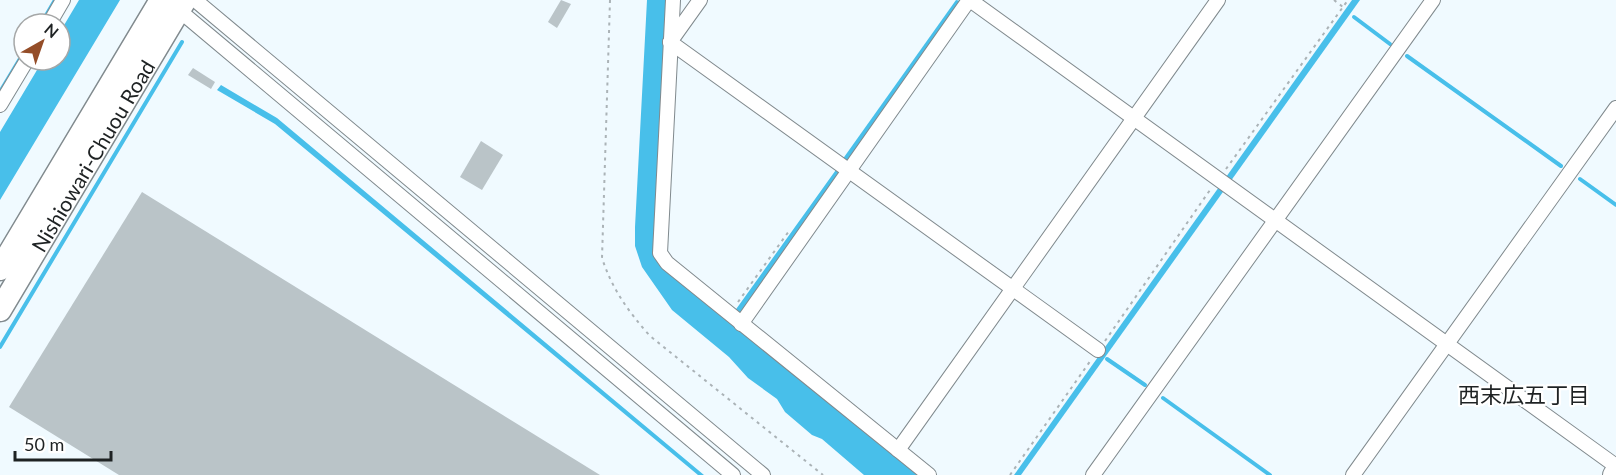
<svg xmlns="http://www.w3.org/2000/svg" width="1616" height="475" viewBox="0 0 1616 475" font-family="Lato,'Noto Sans JP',sans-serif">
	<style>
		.water { fill: #48bfea }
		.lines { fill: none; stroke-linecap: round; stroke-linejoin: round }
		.stream { stroke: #48bfea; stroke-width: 4 }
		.building { fill: #bac4c8 }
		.street-casing { stroke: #818a8e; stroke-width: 16 }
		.secondary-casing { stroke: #818a8e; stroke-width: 22 }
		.primary-casing { stroke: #818a8e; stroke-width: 25 }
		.path { stroke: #abb3b7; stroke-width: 2; stroke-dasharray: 3 4.5; stroke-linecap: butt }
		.street { stroke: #fff; stroke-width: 14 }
		.secondary { stroke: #fff; stroke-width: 20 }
		.primary { stroke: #fff; stroke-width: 22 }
		.labels { text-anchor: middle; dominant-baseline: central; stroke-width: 4.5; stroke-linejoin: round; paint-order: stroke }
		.street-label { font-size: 21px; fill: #1e2223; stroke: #fff }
		.neighbourhood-label { font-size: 22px; fill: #1e2223; stroke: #fff }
	</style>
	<rect width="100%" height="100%" fill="#f0faff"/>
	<g class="water">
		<polygon points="79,0 120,0 0,200 0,132 43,60 60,60 60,32"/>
		<polygon points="647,0 668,0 655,241 729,319 838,167 842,170 736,324 921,475 864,475 822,439 812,435 785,412 777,399 748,378 729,357 672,310 642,267 635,246 635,227"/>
		<polygon points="956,0 961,1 846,163 842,160"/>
		<polygon points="1352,0 1360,0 1021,475 1014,475"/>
		<polygon points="221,85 277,118 704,475 698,475 275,124 217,90"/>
	</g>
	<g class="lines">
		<g class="stream">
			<polyline points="1354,17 1390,44"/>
			<polyline points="41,24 55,0"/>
			<polyline points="1407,56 1561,166"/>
			<polyline points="0,92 24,52"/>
			<polyline points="1580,179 1616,205"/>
			<polyline points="0,347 182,42"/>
			<polyline points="1107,359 1145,385"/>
			<polyline points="1163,398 1270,475"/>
		</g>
	</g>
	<g class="building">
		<polygon points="561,0 571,4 557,28 548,22"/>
		<polygon points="193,68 215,82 211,89 188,75"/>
		<polygon points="481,141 503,155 482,190 460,177"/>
		<polygon points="142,192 600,475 119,475 9,407"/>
	</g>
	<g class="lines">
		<g class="street-casing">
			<g id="street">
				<polyline points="195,0 763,475"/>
				<polyline points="673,0 660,253 667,263 929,475"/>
				<polyline points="970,0 1616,466"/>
				<polyline points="174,6 733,475"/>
				<polyline points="49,24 63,0"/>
				<polyline points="670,42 1098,350"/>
				<polyline points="670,42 700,0"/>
				<polyline points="0,105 27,60"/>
				<polyline points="741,324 969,0"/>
				<polyline points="898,450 1218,0"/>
				<polyline points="1093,475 1433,0"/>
				<polyline points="1353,475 1616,108"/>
			</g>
		</g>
		<g class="secondary-casing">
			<polyline id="secondary" points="1613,475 1616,470"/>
		</g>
		<g class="primary-casing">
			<g id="primary">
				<polyline points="0,269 161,0"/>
				<path id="s1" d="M0,310L185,0"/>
			</g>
		</g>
		<g class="path">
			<path d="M610,0L602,258C612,289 628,311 650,336L823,475"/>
			<polyline points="1334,0 1343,7"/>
			<polyline points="1226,169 1348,0"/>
			<polyline points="738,302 789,231"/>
			<polyline points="1105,341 1210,190"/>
			<polyline points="1010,475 1091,360"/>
		</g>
		<use href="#street" class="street"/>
		<use href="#secondary" class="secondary"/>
		<use href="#primary" class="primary"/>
	</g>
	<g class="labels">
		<g class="street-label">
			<text stroke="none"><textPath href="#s1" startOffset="180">Nishiowari-Chuou Road</textPath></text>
		</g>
		<g class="neighbourhood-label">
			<text x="1524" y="394">西末広五丁目</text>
		</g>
	</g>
	<g transform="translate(42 42) rotate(40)"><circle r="28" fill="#ffffff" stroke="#a5a7a7" stroke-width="1.5"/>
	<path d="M0-4.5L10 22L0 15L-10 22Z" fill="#944d28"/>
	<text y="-9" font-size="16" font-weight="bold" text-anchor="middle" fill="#1e2223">N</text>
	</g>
	<path d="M15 451v9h96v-9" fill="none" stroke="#1e2223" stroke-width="3"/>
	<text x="24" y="451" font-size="18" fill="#1e2223" stroke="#ffffff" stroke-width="4.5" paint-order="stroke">50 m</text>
</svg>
